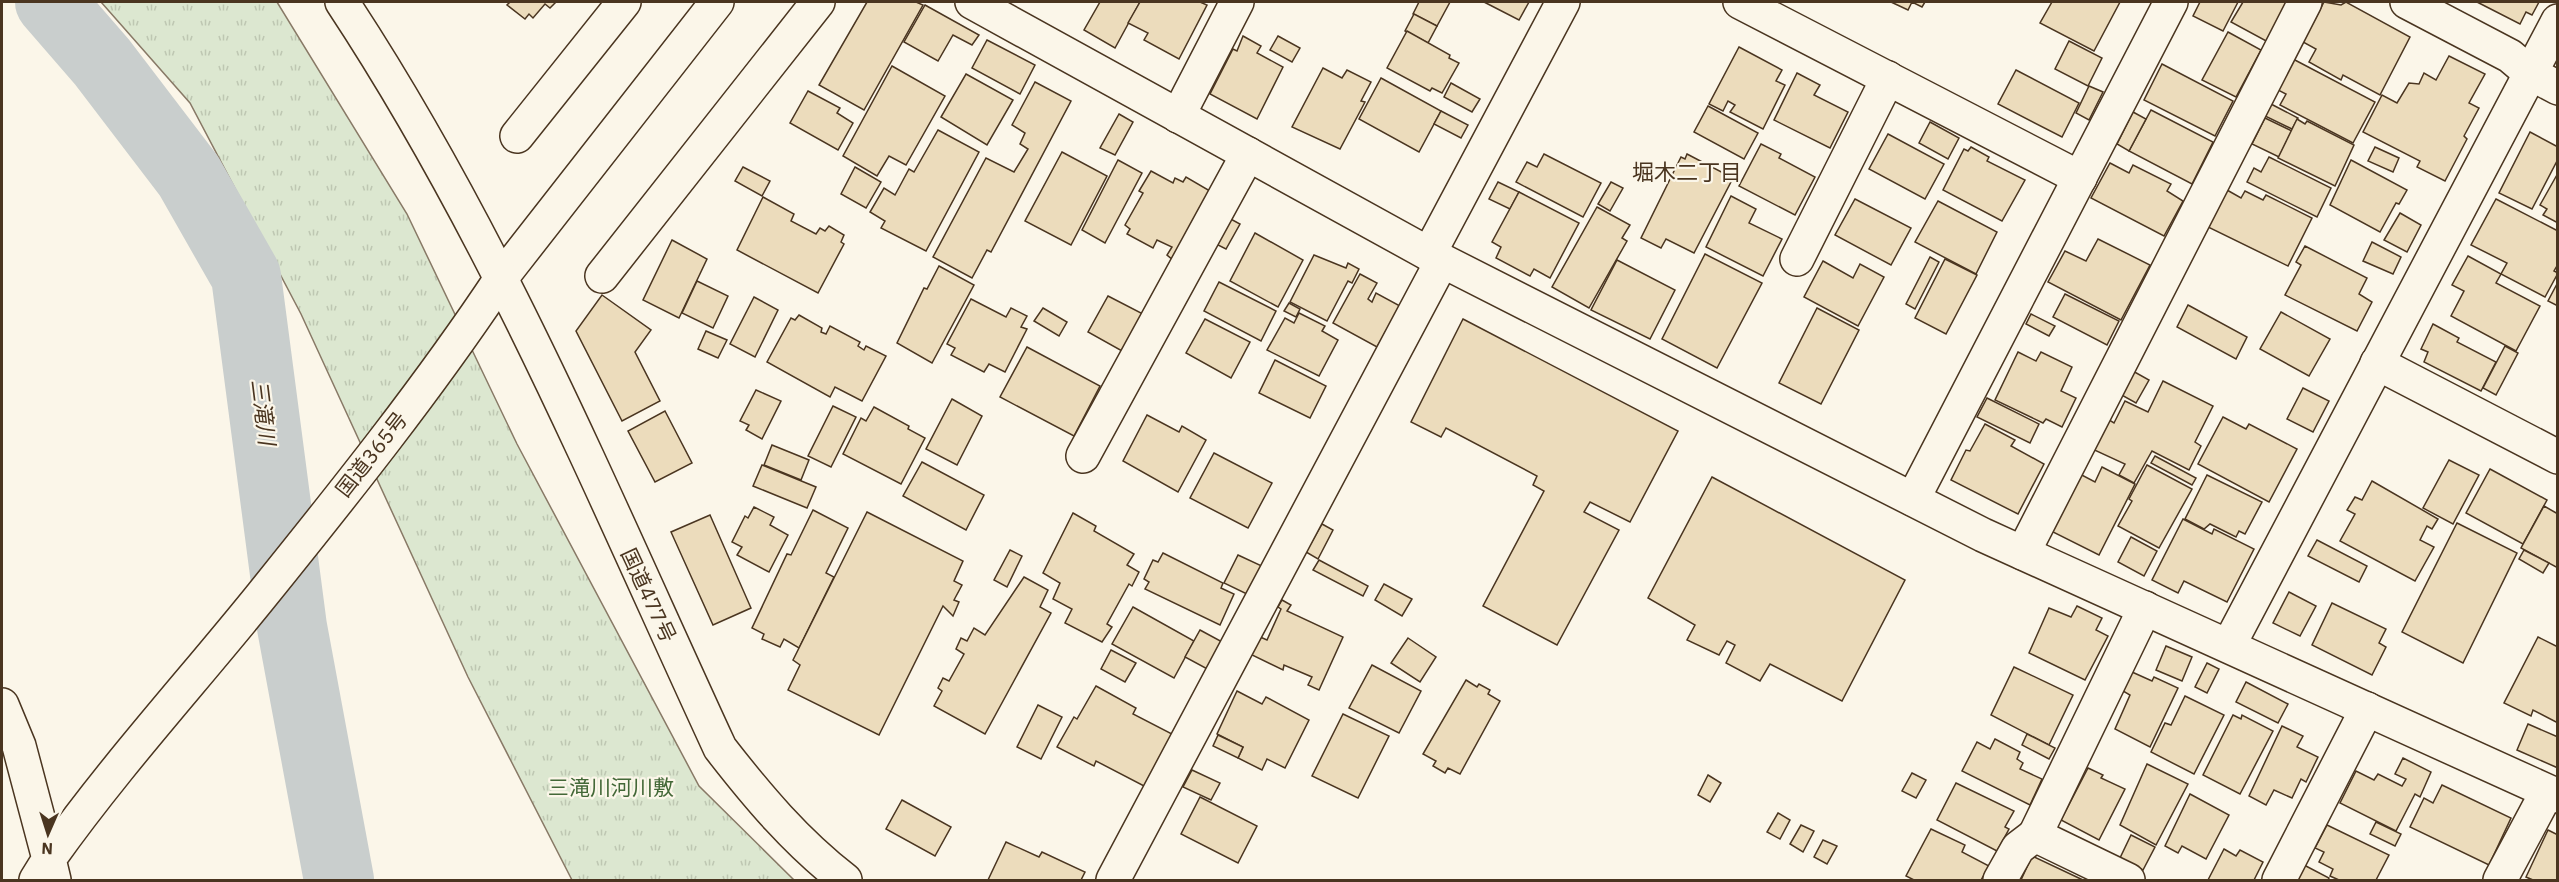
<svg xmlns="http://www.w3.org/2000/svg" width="2559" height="882" viewBox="0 0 2559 882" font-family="'IBM Plex Sans','Noto Sans JP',sans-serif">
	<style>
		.park { fill: url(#park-tufts); stroke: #887966; stroke-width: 1.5 }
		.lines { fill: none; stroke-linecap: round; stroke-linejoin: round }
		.river { stroke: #c9cecd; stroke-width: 70 }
		.building { fill: #ecdcbc; stroke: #4a3520; stroke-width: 1.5 }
		.minor-casing { stroke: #4a3520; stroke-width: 36 }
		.highway-casing { stroke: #4a3520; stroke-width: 36 }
		.minor { stroke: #fbf6e9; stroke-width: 33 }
		.highway { stroke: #fbf6e9; stroke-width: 33 }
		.labels { text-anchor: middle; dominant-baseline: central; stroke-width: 4.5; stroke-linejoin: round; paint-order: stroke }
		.street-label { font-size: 21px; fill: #4a3520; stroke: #fbf6e9 }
		.park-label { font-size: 21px; fill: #436837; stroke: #fbf6e9 }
		.neighbourhood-label { font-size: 22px; fill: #4a3520; stroke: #fbf6e9 }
		.water-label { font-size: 22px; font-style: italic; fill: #4a3520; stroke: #fbf6e9 }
	</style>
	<defs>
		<pattern id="park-tufts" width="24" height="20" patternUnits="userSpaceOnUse" patternTransform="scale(1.5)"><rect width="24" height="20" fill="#dce7d0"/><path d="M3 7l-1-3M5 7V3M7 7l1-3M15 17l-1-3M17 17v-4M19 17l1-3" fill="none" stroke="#bec7b2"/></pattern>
	</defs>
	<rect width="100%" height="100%" fill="#fbf6e9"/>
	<polygon class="park" points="101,2 277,2 407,214 517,444 699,786 794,880 572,880 468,677 301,314 190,103"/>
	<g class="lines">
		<polyline class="river" points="50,2 102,62 189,176 246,276 292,627 339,880"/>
	</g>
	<g class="building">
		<polygon points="510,2 556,2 550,8 545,4 533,18 529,14 525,19 507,5"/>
		<polygon points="867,2 916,2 923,5 864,110 819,85"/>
		<polygon points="1100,2 1140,2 1115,48 1084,30"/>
		<polygon points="1140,2 1200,2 1207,5 1179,59 1144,40 1148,33 1128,23"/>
		<polygon points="1419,2 1450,2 1437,26 1413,14"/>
		<polygon points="1484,2 1529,2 1519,20"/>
		<polygon points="1891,2 1925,2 1922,7 1912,2 1908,10"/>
		<polygon points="2052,2 2120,2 2094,51 2040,23"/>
		<polygon points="2200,2 2238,2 2223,31 2193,16"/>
		<polygon points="2243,2 2290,2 2268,42 2231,22"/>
		<polygon points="2324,2 2341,5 2346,2 2410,37 2380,95 2343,75 2341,80 2309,62 2316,49 2303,42"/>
		<polygon points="2477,2 2539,2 2532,15 2526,12 2520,24"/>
		<polygon points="925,5 979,35 972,45 953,35 938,61 904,42"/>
		<polygon points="1414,14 1437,26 1428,43 1405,31"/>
		<polygon points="1407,31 1450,55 1449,58 1459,63 1442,93 1432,88 1430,91 1387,68"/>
		<polygon points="2228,32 2261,50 2236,97 2202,80"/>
		<polygon points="1243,36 1261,46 1257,53 1283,67 1257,119 1210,94 1233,49 1237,51"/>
		<polygon points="1278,36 1300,48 1292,62 1270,50"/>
		<polygon points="987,40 1035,65 1020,94 972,68"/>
		<polygon points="2069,41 2102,58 2088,86 2055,69"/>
		<polygon points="1739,47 1782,70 1776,81 1785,85 1763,129 1730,112 1735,105 1728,101 1723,111 1709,104"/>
		<polygon points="2449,56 2485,74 2469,103 2479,108 2464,136 2467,139 2445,181 2417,167 2420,161 2363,132 2382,95 2397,103 2409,83 2419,84 2424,73 2436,80"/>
		<polygon points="2293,59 2375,102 2353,143 2280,105 2286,94 2278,90"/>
		<polygon points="2162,64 2233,101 2215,136 2144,100"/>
		<polygon points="892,66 945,96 906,165 889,156 877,176 843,156"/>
		<polygon points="1323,68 1342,78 1347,70 1371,82 1361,101 1365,102 1340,149 1292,127"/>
		<polygon points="2016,70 2079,103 2062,137 1998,104"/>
		<polygon points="1797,73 1820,85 1814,95 1848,112 1830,148 1774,120"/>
		<polygon points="966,74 1013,100 987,145 941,117"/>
		<polygon points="1381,78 1441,111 1419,152 1359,119"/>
		<polygon points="1035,82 1071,101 991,252 987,250 972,278 933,257 986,158 1014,172 1028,149 1020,144 1025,133 1012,125"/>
		<polygon points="1451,83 1480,99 1472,112 1444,97"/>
		<polygon points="2089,86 2103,92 2089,120 2076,113"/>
		<polygon points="808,91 840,108 837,113 853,123 838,150 790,123"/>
		<polygon points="2271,104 2298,118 2292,129 2265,116"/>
		<polygon points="1708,106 1758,133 1744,159 1694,132"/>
		<polygon points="2151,110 2213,142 2192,184 2129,151"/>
		<polygon points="1441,111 1468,125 1461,138 1434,124"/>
		<polygon points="2133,112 2146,119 2129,151 2117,144"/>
		<polygon points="1119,114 1133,122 1115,155 1100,148"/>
		<polygon points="2265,118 2292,131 2279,157 2252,144"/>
		<polygon points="2297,119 2305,124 2307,121 2354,145 2335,186 2278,158"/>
		<polygon points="1930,122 1959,138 1948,159 1919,143"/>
		<polygon points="938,130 979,152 926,251 881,228 885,221 870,212 884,188 895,195 909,169 914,172"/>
		<polygon points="2530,132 2558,147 2558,159 2532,209 2499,193"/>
		<polygon points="1888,134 1944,164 1925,199 1869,169"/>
		<polygon points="1761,144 1781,154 1779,158 1815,177 1795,215 1739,186"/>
		<polygon points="1971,147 1989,157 1987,161 2025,180 2002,221 1943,190 1964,149 1968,151"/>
		<polygon points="2375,147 2399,158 2393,172 2368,161"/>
		<polygon points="1062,152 1107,176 1071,245 1025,221"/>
		<polygon points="1544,154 1601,183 1583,217 1516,182 1527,162 1537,167"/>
		<polygon points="1687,154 1733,178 1694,253 1666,239 1661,248 1641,238 1681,157 1685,159"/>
		<polygon points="2269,157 2331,188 2317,217 2247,182 2254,168 2261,172"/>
		<polygon points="1118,160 1142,173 1105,243 1082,230"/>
		<polygon points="2351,160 2407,190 2399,204 2396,203 2380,232 2330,205"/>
		<polygon points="2110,163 2129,173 2133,165 2171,184 2167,191 2183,201 2164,236 2091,198"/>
		<polygon points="743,167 770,181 762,196 735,181"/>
		<polygon points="855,167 881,182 866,208 841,194"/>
		<polygon points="1151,171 1173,183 1175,178 1183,182 1186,177 1210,191 1173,260 1167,255 1172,247 1157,240 1153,248 1127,234 1130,229 1125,225 1143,193 1139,191"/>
		<polygon points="2558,173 2558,223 2543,215 2547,209 2540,205"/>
		<polygon points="1498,182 1519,192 1510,209 1489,199"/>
		<polygon points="1611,182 1623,188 1610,211 1598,204"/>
		<polygon points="2227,190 2241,198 2245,191 2263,200 2266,195 2312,218 2288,266 2208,227"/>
		<polygon points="1519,192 1579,223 1550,278 1534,269 1530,276 1496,258 1501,247 1492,242"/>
		<polygon points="1731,196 1756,209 1749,223 1782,239 1763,276 1706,247"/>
		<polygon points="763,197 794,214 791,221 816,234 820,228 825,231 829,226 844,235 841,242 844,244 818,293 737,250"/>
		<polygon points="1855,199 1911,228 1891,265 1835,235"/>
		<polygon points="2496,199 2558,231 2558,264 2554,271 2558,273 2545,297 2501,274 2507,263 2471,245"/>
		<polygon points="1938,201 1997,232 1976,274 1915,242"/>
		<polygon points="1597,207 1630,225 1622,238 1627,241 1589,308 1552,287"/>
		<polygon points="2400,213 2421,225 2407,252 2384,240"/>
		<polygon points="1227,217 1240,224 1226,249 1214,243"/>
		<polygon points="1255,233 1303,260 1278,307 1230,281"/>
		<polygon points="2098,239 2150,265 2121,320 2048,282 2065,251 2086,261"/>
		<polygon points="672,240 707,259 679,318 643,300"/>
		<polygon points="2372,242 2401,257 2393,274 2363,261"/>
		<polygon points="2305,246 2367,278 2359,294 2372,302 2357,331 2285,295 2301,265 2296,262"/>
		<polygon points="1705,254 1762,283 1717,368 1662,339"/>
		<polygon points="1314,255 1346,268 1348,263 1359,269 1352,283 1348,281 1327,321 1290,302"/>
		<polygon points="2468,256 2501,274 2496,283 2540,306 2516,351 2451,316 2464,291 2452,285"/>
		<polygon points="1930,257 1939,262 1915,309 1906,304"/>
		<polygon points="1945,259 1977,275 1946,334 1915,318"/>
		<polygon points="1617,260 1675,290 1650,339 1591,310"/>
		<polygon points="1823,261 1853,278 1860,264 1884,277 1858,326 1804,297"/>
		<polygon points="939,266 974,285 932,363 897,343 924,288 927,289"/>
		<polygon points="1360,274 1377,283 1368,299 1372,302 1376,293 1400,306 1377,347 1333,323"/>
		<polygon points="697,281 728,296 713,328 682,313"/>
		<polygon points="1219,282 1276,311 1261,341 1204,311"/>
		<polygon points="2558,282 2558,306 2548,301"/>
		<polygon points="2065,294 2119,321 2107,345 2053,317"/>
		<polygon points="602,295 651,330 635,352 660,401 622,421 576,331"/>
		<polygon points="1108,296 1143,314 1122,351 1088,332"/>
		<polygon points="754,297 778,310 755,357 730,344"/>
		<polygon points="971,299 1006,317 1011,308 1027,316 1021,327 1027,329 1005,372 989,364 984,372 951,355 955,348 947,344"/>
		<polygon points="1289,303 1300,309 1296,317 1284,311"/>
		<polygon points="2188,305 2247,337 2236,359 2177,327"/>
		<polygon points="1043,308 1067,322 1059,336 1034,321"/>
		<polygon points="1817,308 1859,330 1821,404 1779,383"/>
		<polygon points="2281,312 2330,339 2309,376 2260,349"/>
		<polygon points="1299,313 1325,326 1322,331 1338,340 1319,376 1267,350 1285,318 1294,323"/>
		<polygon points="2031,314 2055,326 2049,336 2026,324"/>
		<polygon points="799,315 822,328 821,332 826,334 830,326 860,342 858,346 864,350 866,346 886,356 862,401 835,387 830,397 767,362 791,318 795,320"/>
		<polygon points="1205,319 1250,342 1231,378 1186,353"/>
		<polygon points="1463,319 1678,431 1630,522 1590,502 1584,512 1619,530 1557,645 1483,606 1544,491 1533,485 1537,476 1446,428 1441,437 1411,422"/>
		<polygon points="2433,324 2459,338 2457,342 2496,362 2481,391 2424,362 2428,352 2421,349"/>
		<polygon points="706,331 727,340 718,358 698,349"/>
		<polygon points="2505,346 2518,353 2496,395 2483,388"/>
		<polygon points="1027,347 1100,386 1074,436 1000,397"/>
		<polygon points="2018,352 2036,361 2041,352 2072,367 2061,391 2076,398 2062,427 2046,419 2043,423 1995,400"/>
		<polygon points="1275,360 1326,386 1310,418 1259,393"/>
		<polygon points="2131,370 2149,380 2136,403 2118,393"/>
		<polygon points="2163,381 2213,406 2195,442 2201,446 2189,470 2152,451 2134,483 2119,475 2125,464 2090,448 2106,418 2114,423 2125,401 2148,412"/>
		<polygon points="2303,388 2329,401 2313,432 2287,419"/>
		<polygon points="756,390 781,401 762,439 746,430 749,425 740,421"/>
		<polygon points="1987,398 2039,424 2030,443 1977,417"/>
		<polygon points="952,399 982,416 957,465 926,449"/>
		<polygon points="833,406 856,417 831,467 808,456"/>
		<polygon points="874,407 909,426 908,429 925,438 901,484 843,454 861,418 866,421"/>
		<polygon points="665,411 692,463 655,482 628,431"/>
		<polygon points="1147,415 1179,432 1182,426 1206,440 1178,492 1123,461"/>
		<polygon points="2223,417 2246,429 2249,424 2297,449 2269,502 2198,464"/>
		<polygon points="1985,424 2015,440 2011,446 2044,464 2018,514 1951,480 1966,450 1970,451"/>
		<polygon points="772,445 809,460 801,480 764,465"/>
		<polygon points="1214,453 1272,483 1248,528 1190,498"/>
		<polygon points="2155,456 2196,478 2192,485 2151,463"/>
		<polygon points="2449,460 2479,475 2453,524 2423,508"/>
		<polygon points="922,462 984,495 966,530 903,496"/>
		<polygon points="762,465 816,487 807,508 753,486"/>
		<polygon points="2147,465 2192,489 2159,548 2118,526 2132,501 2129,499"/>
		<polygon points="2102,467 2135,484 2099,555 2049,530 2078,473 2095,482"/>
		<polygon points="2490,469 2547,500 2523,544 2466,513"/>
		<polygon points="2207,475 2262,502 2245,534 2239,531 2236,537 2210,524 2204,529 2185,519"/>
		<polygon points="1712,477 1905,580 1842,701 1770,664 1760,681 1726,663 1735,645 1727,641 1719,655 1687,640 1695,625 1648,598"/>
		<polygon points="2372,481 2438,519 2432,529 2427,526 2420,540 2434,547 2415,581 2340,541 2355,514 2347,510 2355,497 2362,500"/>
		<polygon points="2544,506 2558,514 2558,568 2521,548"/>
		<polygon points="754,507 774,517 770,525 788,535 769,572 737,555 742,547 732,542 745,516 748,518"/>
		<polygon points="813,510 848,528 826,573 834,577 799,648 784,639 780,647 762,639 764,634 752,628 787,554 791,555"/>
		<polygon points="867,512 963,561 954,581 962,585 954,600 959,602 953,616 943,606 879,735 788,690 800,665 793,660"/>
		<polygon points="1073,513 1096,526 1094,531 1134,554 1127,565 1139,572 1132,586 1129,584 1107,624 1112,627 1102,642 1065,623 1072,609 1053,599 1060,583 1043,573"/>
		<polygon points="710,515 751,608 713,625 671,532"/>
		<polygon points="2183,519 2212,534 2214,529 2254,549 2227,602 2184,581 2178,593 2152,580"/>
		<polygon points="2457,523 2517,553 2463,663 2402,632"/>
		<polygon points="1322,524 1333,530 1318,559 1306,552"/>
		<polygon points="2131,537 2157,551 2144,576 2118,562"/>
		<polygon points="2317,540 2367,566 2359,582 2308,556"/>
		<polygon points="1010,550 1022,556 1007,587 994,580"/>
		<polygon points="2524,550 2549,563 2543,573 2519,559"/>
		<polygon points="1163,553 1223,583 1221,588 1234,594 1220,625 1145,589 1149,582 1144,579 1153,560 1158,562"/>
		<polygon points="1238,555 1264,567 1251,596 1224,583"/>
		<polygon points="1319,560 1368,586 1363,596 1313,570"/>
		<polygon points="1024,577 1048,590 1040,607 1051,613 985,734 934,706 942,691 938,688 943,678 949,681 964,654 956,649 961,638 967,641 974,628 985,635"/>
		<polygon points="1384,584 1412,599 1402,616 1375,600"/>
		<polygon points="2289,592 2316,606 2300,636 2273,623"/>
		<polygon points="1282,600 1291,605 1287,611 1343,637 1319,690 1308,685 1312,677 1284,665 1283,670 1250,654 1258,636 1267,640 1281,609 1278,607"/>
		<polygon points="2332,603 2386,629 2379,643 2386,647 2372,675 2312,645"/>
		<polygon points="2077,606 2102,618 2096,630 2108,636 2085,680 2029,653 2049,608 2071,617"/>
		<polygon points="1133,607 1194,641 1174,678 1112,644"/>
		<polygon points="1200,630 1226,644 1211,671 1185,657"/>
		<polygon points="2538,637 2558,647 2558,723 2533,710 2531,716 2504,703"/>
		<polygon points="1408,638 1436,657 1420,682 1391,663"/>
		<polygon points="2166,646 2192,657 2182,681 2156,670"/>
		<polygon points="1111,650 1136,663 1125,682 1101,669"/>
		<polygon points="2207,663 2219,669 2207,693 2195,687"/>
		<polygon points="1372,665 1421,691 1399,733 1349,708"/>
		<polygon points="2014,667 2073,695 2049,745 1991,715"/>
		<polygon points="2132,672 2152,681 2154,677 2178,688 2150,747 2115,729 2130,695 2123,691"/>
		<polygon points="1466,680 1477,687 1479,684 1490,690 1488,694 1500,701 1460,774 1448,768 1445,773 1433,766 1436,761 1423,754"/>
		<polygon points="2246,682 2288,704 2278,723 2236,702"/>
		<polygon points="1096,686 1136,708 1133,714 1172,734 1144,786 1096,761 1094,766 1057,747 1074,717 1077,719"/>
		<polygon points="1237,691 1262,704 1266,697 1309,720 1285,768 1267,759 1262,770 1238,758 1243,747 1217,734"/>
		<polygon points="2185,696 2224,715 2194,774 2151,752 2165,723 2171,725"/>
		<polygon points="1038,705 1062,717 1041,759 1017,747"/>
		<polygon points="1343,714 1389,736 1358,798 1312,776"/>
		<polygon points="2233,715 2241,719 2242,715 2273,731 2240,794 2203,775"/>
		<polygon points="2528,724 2558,737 2558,768 2517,750"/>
		<polygon points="2282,726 2303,736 2297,747 2318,757 2306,782 2301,779 2292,798 2274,790 2266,805 2249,796"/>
		<polygon points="2027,734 2055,748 2049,759 2022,745"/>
		<polygon points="1218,735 1243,747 1238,758 1213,746"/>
		<polygon points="1995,739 2020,752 2017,759 2023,763 2020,769 2042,779 2030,805 1962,771 1977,742 1990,749"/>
		<polygon points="2403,758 2431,772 2420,797 2415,794 2396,831 2340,803 2356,771 2374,780 2378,774 2402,786 2406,779 2395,774"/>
		<polygon points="2147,764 2188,784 2156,845 2120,825"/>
		<polygon points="2088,768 2103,775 2101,778 2125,789 2099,840 2061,820"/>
		<polygon points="1192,770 1220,783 1211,800 1183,787"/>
		<polygon points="1912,773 1926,780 1916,798 1902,791"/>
		<polygon points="1708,775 1721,783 1710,802 1698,795"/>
		<polygon points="1956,783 2014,811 2005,827 2009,829 1997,851 1937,820"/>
		<polygon points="2442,785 2511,818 2489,865 2410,827 2424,798 2433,803"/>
		<polygon points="2190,794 2229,815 2206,859 2182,846 2178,853 2165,846"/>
		<polygon points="1200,797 1257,826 1238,863 1181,834"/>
		<polygon points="902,800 951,827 935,856 886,829"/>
		<polygon points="1778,813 1790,820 1780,839 1767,832"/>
		<polygon points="2376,822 2401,834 2395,846 2370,834"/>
		<polygon points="1801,825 1814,831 1803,852 1790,844"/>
		<polygon points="2327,825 2389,855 2376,880 2339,880 2330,876 2333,869 2319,862 2324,852 2315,848"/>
		<polygon points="1931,829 1965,845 1962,852 1989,866 1981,880 1914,880 1906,876"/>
		<polygon points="2548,830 2558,835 2558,880 2533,880 2526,877"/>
		<polygon points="2131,835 2155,847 2143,870 2120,858"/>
		<polygon points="1823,840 1837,846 1827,864 1814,857"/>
		<polygon points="1006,842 1039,857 1042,852 1085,872 1081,880 988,880"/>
		<polygon points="2224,849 2236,856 2240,850 2263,862 2254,880 2208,880"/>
		<polygon points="2032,856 2083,880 2021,880"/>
		<polygon points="2304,865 2329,878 2328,880 2297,880"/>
	</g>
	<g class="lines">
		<g class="minor-casing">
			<g id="minor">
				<polyline points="972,2 1429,254 1983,535 2558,796"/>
				<polyline points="1740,2 2080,178"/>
				<polyline points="2407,2 2510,56 2530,73 2558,88"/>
				<polyline points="1178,116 1237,2"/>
				<polyline points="517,136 624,2"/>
				<polyline points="1429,254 1563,2"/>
				<polyline points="1797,259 1888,78"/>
				<polyline points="602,276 818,2"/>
				<polyline points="502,277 717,2"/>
				<polyline points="2377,363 2558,457"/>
				<polyline points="1083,456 1248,154"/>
				<polyline points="1913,499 2171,2"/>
				<polyline points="2023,553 2305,2"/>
				<polyline points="2229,645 2558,21"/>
				<polyline points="2,705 19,746 49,859 36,880"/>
				<polyline points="1113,880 1442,261"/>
				<polyline points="2000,880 2018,848 2035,835"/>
				<polyline points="2128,880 2035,835 2145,608"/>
				<polyline points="2279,880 2367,709"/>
				<polyline points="2500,880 2547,792"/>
			</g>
		</g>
		<g class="highway-casing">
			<g id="highway">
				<path d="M342,2C496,235 603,495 720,748C758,797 796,842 845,880"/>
				<path d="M54,880L49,859C115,766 191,683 262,595C345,492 429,387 502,277"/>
			</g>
		</g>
		<use href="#minor" class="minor"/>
		<use href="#highway" class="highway"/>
	</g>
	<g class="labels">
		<g class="street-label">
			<text transform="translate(371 454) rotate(-52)">国道365号</text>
			<text transform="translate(649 595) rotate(65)">国道477号</text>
		</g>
		<g class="park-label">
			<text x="611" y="787">三滝川河川敷</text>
		</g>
		<g class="neighbourhood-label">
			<text x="1687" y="171">堀木二丁目</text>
		</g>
		<g class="water-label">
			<text transform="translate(264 412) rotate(83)">三滝川</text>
		</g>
	</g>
	<rect width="2559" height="882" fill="none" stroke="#4a3520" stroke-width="6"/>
	<g transform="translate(48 834) rotate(183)" stroke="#fbf6e9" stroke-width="4.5" paint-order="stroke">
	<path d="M0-4.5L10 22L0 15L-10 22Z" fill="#4a3520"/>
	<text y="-9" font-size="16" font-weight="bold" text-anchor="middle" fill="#4a3520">N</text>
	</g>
</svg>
